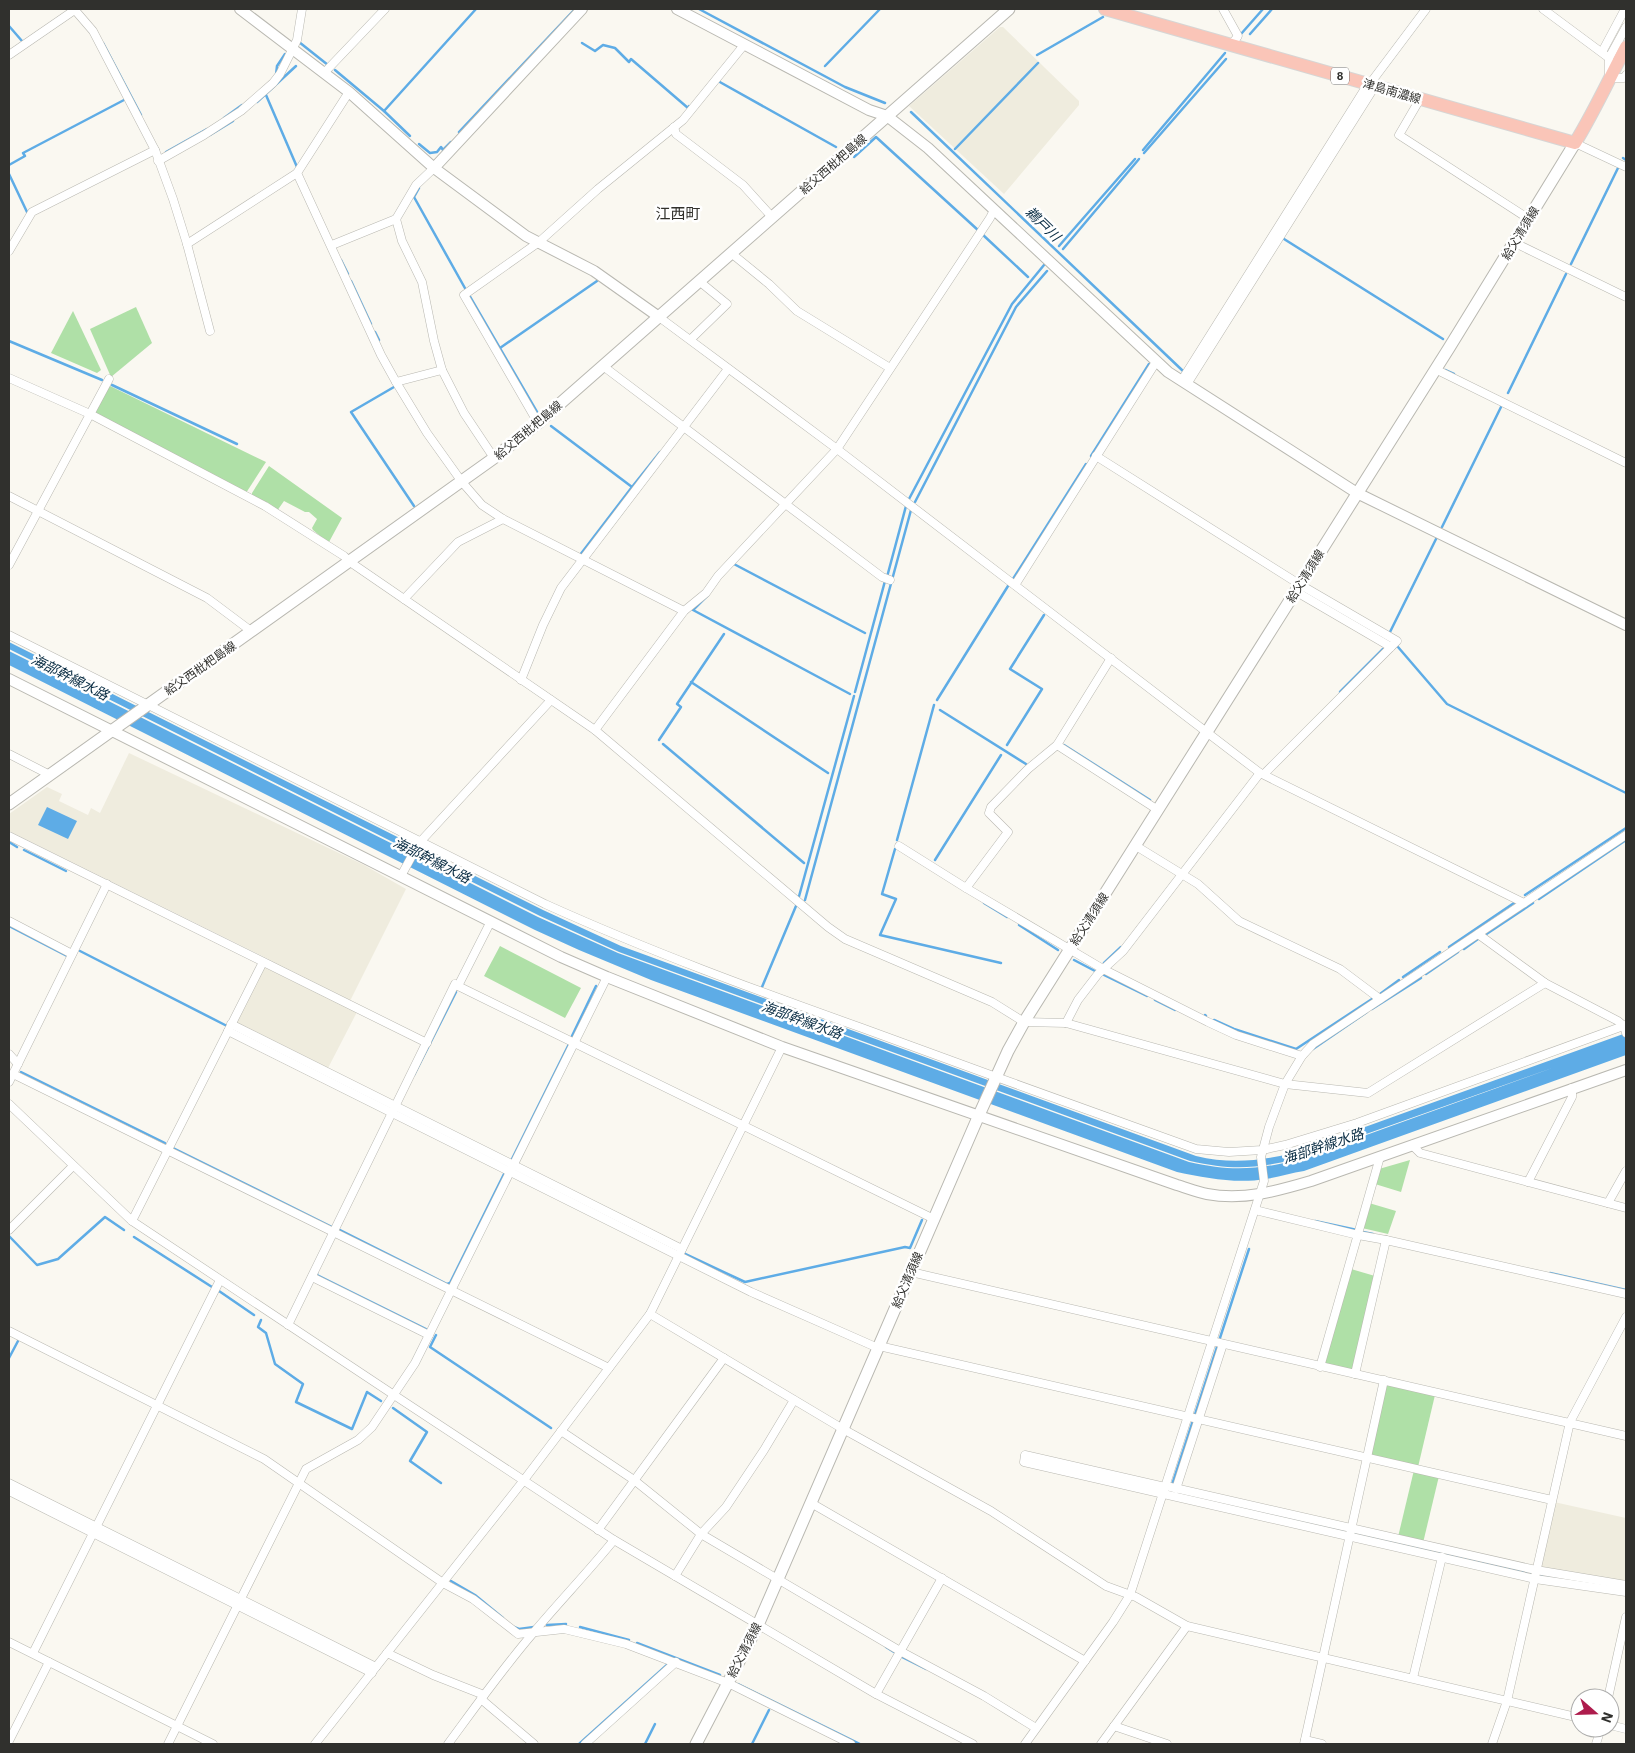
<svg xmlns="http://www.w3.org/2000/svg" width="1635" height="1753" viewBox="0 0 1635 1753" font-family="'IBM Plex Sans','Noto Sans JP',sans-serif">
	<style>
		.built { fill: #efecde }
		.green { fill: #afe0a7 }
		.water { fill: #5eace6 }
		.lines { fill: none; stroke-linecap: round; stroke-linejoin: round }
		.stream { stroke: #5eace6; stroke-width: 2.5 }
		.minor-casing { stroke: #b9b8b1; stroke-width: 9 }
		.tertiary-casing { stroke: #b9b8b1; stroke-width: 12 }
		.secondary-casing { stroke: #b9b8b1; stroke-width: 13 }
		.primary-casing { stroke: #d6d6d5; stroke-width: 14 }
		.minor { stroke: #fff; stroke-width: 8 }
		.tertiary { stroke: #fff; stroke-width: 10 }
		.secondary { stroke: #fff; stroke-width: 11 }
		.primary { stroke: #fac5b8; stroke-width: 12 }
		.labels { text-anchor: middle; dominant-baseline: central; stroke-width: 5; stroke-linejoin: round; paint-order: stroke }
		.shield { fill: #fff; stroke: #6e6e6c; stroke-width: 1 }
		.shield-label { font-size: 11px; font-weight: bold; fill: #30302d }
		.street-label { font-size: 12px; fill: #30302d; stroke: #fff }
		.water-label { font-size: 14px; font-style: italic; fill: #092c43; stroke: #fff }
		.quarter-label { font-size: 15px; fill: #31302b; stroke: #fff }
	</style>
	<rect width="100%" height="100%" fill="#faf8f1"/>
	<g class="built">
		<polygon points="1000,27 1003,27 1079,101 1079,105 1004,194 909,106"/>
		<polygon points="129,753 364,865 406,889 347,1007 357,1012 327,1070 235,1025 268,959 9,831 9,814 47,787 62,794 59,801 88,815 91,808 100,813"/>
		<polygon points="1554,1502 1626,1518 1626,1582 1541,1569"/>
	</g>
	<g class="green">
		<polygon points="136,307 152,343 111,377 90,329"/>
		<polygon points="73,311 101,370 97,373 51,353"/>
		<polygon points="108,385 266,462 246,493 96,415 95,412"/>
		<polygon points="269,466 342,518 329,542 326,541 313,530 312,528 317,519 309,512 305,512 284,501 277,511 252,497 252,493"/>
		<polygon points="500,946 581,988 565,1018 484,976"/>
		<polygon points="1410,1160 1401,1192 1375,1184 1379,1169"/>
		<polygon points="1369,1203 1396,1211 1388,1234 1362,1228"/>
		<polygon points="1351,1269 1375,1276 1352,1371 1325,1364 1324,1362"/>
		<polygon points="1388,1384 1435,1395 1418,1467 1373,1456 1371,1453 1386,1386"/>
		<polygon points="1414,1470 1439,1476 1423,1543 1398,1537"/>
	</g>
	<g class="water">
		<path d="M9,642L543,910L621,946L1196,1156C1229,1164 1258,1161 1290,1154L1626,1033V1055L1304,1171C1291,1173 1279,1177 1266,1179C1236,1184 1206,1178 1177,1172L651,980L579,950L535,930L9,665V651L538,917L618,953L1189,1162C1229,1171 1254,1170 1294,1161L1555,1067L1293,1160C1253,1169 1230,1170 1190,1161L619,952L540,916L9,649Z"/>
		<polygon points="47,807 77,821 68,839 38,825"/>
	</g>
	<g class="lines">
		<g class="stream">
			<polyline points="699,9 845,87 885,103"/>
			<polyline points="9,26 22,41"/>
			<polyline points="1241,34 1263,9"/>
			<polyline points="1250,34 1272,9"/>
			<polyline points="299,42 328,65"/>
			<polyline points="103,43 141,115"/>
			<polyline points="582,43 595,51 603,45 615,48 629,62 631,59 688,108 689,106"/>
			<polyline points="1037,55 1103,17"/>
			<polyline points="825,66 880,9"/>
			<polyline points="335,70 384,111 410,136"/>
			<polyline points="276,75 277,66 285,54"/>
			<polyline points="718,81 836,147"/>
			<polyline points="266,95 297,167"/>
			<polyline points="257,102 296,66"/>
			<polyline points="384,111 476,9"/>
			<polyline points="911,112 1183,371"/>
			<polyline points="224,118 242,105"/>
			<polyline points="459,132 575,9"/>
			<polyline points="210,135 233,121"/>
			<polyline points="419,144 430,153 437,152 441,147 443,150 451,142"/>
			<polyline points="955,149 1038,63"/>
			<polyline points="1143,150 1225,53"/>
			<polyline points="166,152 207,129"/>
			<polyline points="1144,153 1226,59"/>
			<polyline points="854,157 876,137 979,231"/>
			<polyline points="1623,158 1626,160"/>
			<polyline points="9,165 25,156 23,153 124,100"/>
			<polyline points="9,174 27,212"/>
			<polyline points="419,188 414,197 466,290"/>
			<polyline points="982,234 1028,277"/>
			<polyline points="1284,239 1443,339"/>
			<polyline points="1059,246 1135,159"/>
			<polyline points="1063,249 1139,159"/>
			<polyline points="341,260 348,274"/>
			<polyline points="1571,264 1618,168"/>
			<polyline points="351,281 371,324"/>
			<polyline points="469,295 537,412"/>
			<polyline points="375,332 379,340"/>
			<polyline points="9,341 102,380"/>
			<polyline points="500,348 597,281"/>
			<polyline points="1445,370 1454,374"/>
			<polyline points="112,385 237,444"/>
			<polyline points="394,387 351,412 414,506"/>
			<polyline points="1508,393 1566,274"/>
			<polyline points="551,426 632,487 660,452"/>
			<polyline points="1091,456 1149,364"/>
			<polyline points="909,499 1012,304 1044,265"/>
			<polyline points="915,502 1016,307 1047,271"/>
			<polyline points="1442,527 1501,407"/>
			<polyline points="580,555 632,487"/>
			<polyline points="732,563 865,633"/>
			<polyline points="887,577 906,506"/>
			<polyline points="1013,579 1086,464"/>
			<polyline points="708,595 693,610 850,694"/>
			<polyline points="1390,632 1437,537"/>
			<polyline points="1398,647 1447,704 1626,793"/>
			<polyline points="691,682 828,773"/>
			<polyline points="855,692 885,581"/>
			<polyline points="1340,692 1383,649"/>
			<polyline points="937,700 1008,586"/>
			<polyline points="940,710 1026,764"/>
			<polyline points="659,740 681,707 677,704 724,634"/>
			<polyline points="663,744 804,863"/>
			<polyline points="1007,745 1042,689 1010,669 1044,615"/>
			<polyline points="1064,745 1150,800"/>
			<polyline points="897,840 934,705"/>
			<polyline points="9,842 17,847"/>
			<polyline points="895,849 882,894 896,899 880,935 1001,963"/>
			<polyline points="24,850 66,871"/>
			<polyline points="935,860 1001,755"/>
			<polyline points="1525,895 1626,828"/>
			<polyline points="1539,899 1626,840"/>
			<polyline points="798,900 854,696"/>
			<polyline points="805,900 911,510"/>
			<polyline points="984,903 1007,917"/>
			<polyline points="1019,925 1058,950"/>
			<polyline points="9,926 67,956"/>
			<polyline points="1485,935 1533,903"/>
			<polyline points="1449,947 1514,903"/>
			<polyline points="1464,949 1478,939"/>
			<polyline points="80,951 227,1026"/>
			<polyline points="1074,960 1095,971"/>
			<polyline points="1104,963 1121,947"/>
			<polyline points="1426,974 1458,952"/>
			<polyline points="1104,975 1147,996"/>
			<polyline points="1403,977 1440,952"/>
			<polyline points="762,987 796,906"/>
			<polyline points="1380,994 1399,980"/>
			<polyline points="1155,1000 1175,1010"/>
			<polyline points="1372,1009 1421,978"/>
			<polyline points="1205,1015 1206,1016"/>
			<polyline points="1214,1020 1234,1029 1296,1049 1372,999"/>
			<polyline points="572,1036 596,986"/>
			<polyline points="1313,1049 1367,1012"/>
			<polyline points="21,1072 165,1143"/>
			<polyline points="414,1075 456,992"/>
			<polyline points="173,1148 332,1227"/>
			<polyline points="511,1161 569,1044"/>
			<polyline points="1315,1221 1357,1230"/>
			<polyline points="338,1229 447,1284 450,1283 505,1172"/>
			<polyline points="1363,1232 1373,1234"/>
			<polyline points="9,1236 37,1265 58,1259 105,1217 124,1230"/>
			<polyline points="134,1237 212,1287"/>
			<polyline points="683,1253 745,1282 905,1247 910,1248 922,1220"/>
			<polyline points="317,1273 317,1275 426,1329"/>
			<polyline points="1550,1273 1626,1290"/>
			<polyline points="219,1291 254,1315"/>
			<polyline points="261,1320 258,1327 266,1333 275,1364 303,1384 296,1402 352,1429 367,1392 381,1401"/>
			<polyline points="436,1335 430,1347 551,1428"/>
			<polyline points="9,1358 18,1341"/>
			<polyline points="393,1408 427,1432 410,1461 441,1483"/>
			<polyline points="1172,1485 1249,1249"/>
			<polyline points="1171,1490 1172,1492 1347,1532"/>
			<polyline points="1353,1533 1530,1573"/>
			<polyline points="1540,1575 1563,1578"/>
			<polyline points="451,1581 475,1595 503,1618"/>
			<polyline points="547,1625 566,1624"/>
			<polyline points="514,1627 519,1629 534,1627"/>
			<polyline points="580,1627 629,1640"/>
			<polyline points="637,1643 720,1675"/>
			<polyline points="886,1647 894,1652"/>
			<polyline points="902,1657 926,1669"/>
			<polyline points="738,1684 860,1744"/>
			<polyline points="579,1744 668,1664"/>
			<polyline points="645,1744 655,1724"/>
			<polyline points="752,1744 769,1710"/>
		</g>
		<g class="minor-casing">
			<g id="minor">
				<polyline points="74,9 93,31 155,150 173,199 187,244 210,331"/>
				<polyline points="1223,9 1238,36 1231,45"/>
				<polyline points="1543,9 1609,58"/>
				<polyline points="1626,27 1609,58 1609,78 1624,78 1626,75"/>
				<polyline points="1602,52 1625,9"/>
				<polyline points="9,55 76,9"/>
				<polyline points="325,72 385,9"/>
				<polyline points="1369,85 1426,9"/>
				<polyline points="349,92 297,173 381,355 396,382 427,433 462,482 482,505 503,519 684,611"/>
				<polyline points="1420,99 1399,135 1529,219"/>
				<polyline points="674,127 676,134 743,185 772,217"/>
				<polyline points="1575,143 1626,167"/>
				<polyline points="158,161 204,135 241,111 273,83 280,74 297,40 302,9"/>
				<polyline points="396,219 402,241 422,282 434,341 442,370 464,413 494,458"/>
				<polyline points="1515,243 1626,297"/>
				<polyline points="187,244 297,173"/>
				<polyline points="332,245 396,219 416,185 434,168"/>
				<polyline points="9,251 32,212 155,150"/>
				<polyline points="731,253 769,284 797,311 890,368"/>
				<polyline points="659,317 837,449 1260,773 1524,903"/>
				<polyline points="691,339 727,304 699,281"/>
				<polyline points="603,366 882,577 890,580"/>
				<polyline points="1435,369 1626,463"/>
				<polyline points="9,378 90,414 265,506 344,556 350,562 595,730 828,927 845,939 992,1002 1024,1022 1066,1023 1285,1084 1368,1093 1545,983"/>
				<polyline points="1182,380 1368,84"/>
				<polyline points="396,382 442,370"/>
				<polyline points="1187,384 1375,86"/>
				<polyline points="538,423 464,295 539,242 598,189 683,120 744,45"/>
				<polyline points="1096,456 1299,584 1397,641 1264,774"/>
				<polyline points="9,496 207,598 251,631"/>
				<polyline points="9,565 109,379"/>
				<polyline points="1015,585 1156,362"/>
				<polyline points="1295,591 1391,647"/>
				<polyline points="404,599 458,542 503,519"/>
				<path d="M9,635L545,904C649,951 755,990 862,1028C973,1069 1085,1109 1196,1149L1229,1152L1262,1150L1285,1145L1357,1123L1626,1025"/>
				<polyline points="1111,658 1057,745 1028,769 991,807 989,813 1008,832 966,888 1103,969 1208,1022 1236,1035 1302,1056"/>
				<polyline points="521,680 543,625 561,588 728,369"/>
				<polyline points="595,730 684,611 706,593 718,576 837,449 990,218 994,210"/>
				<polyline points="1057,745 1158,810"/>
				<polyline points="9,754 50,775"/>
				<polyline points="9,836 427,1043"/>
				<polyline points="421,841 551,700"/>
				<polyline points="899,846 966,888"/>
				<polyline points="1136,846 1198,884 1239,921 1340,969 1380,999"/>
				<polyline points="401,876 420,841"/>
				<polyline points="9,921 72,954"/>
				<polyline points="1478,934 1545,983 1618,1021 1624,1026 1626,1033"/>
				<polyline points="458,986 934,1219"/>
				<polyline points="1066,1023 1078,1000 1098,974 1123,951 1260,773"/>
				<polyline points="231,1024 682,1249"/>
				<polyline points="228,1031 751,1292 878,1348"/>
				<polyline points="9,1054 18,1064"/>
				<polyline points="13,1074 609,1368"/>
				<polyline points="9,1082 107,884"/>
				<polyline points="9,1104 132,1221 394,1395 614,1540 876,1694 973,1744"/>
				<polyline points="1412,1145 1420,1153 1626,1208"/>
				<polyline points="1528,1182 1572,1097 1572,1088"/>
				<polyline points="1608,1203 1626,1171"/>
				<polyline points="1255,1210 1358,1235 1386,1240 1626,1294"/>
				<polyline points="132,1221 263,962"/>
				<polyline points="9,1230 73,1166"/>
				<polyline points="911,1272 1626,1436"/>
				<polyline points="312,1277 429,1335"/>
				<polyline points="650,1314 843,1429 991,1511 1106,1586 1136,1597 1187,1626 1580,1718"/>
				<polyline points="288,1325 455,984 458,986 491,921"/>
				<polyline points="9,1331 264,1459 443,1583 473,1599 518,1634 564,1629 626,1644 728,1683 851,1744"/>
				<polyline points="879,1346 1552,1500"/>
				<polyline points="1320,1367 1380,1157"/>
				<polyline points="1355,1374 1386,1240"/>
				<polyline points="561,1431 634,1480 701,1534 900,1651 984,1696 1036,1728"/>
				<polyline points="9,1483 376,1667"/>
				<polyline points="1166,1486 1536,1570 1626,1585"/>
				<polyline points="1165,1487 1025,1455 1024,1462 1535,1579 1626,1592"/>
				<polyline points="1176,1489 1223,1344"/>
				<polyline points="9,1491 372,1673"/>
				<polyline points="811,1503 1085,1661"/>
				<polyline points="598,1530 724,1358"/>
				<polyline points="675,1576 701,1534 726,1507 764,1450 794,1400"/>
				<polyline points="9,1642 213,1744"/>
				<polyline points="33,1653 220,1280"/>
				<polyline points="387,1653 433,1675 484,1695"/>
				<polyline points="1413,1678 1442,1557"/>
				<polyline points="876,1694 942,1578"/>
				<polyline points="1608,1698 1626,1617"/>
				<polyline points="481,1699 534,1744"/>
				<polyline points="1610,1725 1626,1729"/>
				<polyline points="1114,1726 1167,1744"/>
				<polyline points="1305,1740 1322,1744"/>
				<polyline points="9,1741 49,1662"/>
				<polyline points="168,1744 306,1469 358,1440 372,1427 415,1363 607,977"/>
				<polyline points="315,1744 524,1480 650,1314 782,1047"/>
				<path d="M448,1744C476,1706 503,1668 534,1632C560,1601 588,1572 614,1540"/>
				<polyline points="585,1744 676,1662"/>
				<polyline points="1025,1744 1113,1622 1130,1595 1264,1181 1261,1157 1269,1127 1285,1084 1302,1056 1313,1044 1626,835"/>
				<polyline points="1101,1744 1187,1626"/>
				<polyline points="1304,1744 1384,1380"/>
				<polyline points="1492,1744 1507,1701 1570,1422 1626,1317"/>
				<polyline points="1596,1744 1601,1728"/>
			</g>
		</g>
		<g class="tertiary-casing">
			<g id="tertiary">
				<polyline points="240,9 349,92 434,168 526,236 594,271 659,317"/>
				<polyline points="677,9 869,110 887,116 928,148 1168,372 1357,493 1626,625"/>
				<polyline points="434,168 582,9"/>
				<path d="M9,679L561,957L607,977L782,1047L1177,1185C1187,1188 1197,1192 1207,1194C1243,1201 1277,1191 1311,1181L1626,1070"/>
			</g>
		</g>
		<g class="secondary-casing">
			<g id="secondary">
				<polyline points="9,804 494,458 538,423 1009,9"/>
				<polyline points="696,1744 758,1625 979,1115 1008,1051 1024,1022 1449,348 1575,143"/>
			</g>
		</g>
		<g class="primary-casing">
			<path id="primary" d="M1105,9L1575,143C1594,112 1609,79 1626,47"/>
		</g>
		<use href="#minor" class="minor"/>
		<use href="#tertiary" class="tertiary"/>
		<use href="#secondary" class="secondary"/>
		<use href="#primary" class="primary"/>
	</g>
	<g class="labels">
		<rect class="shield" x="1331" y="67.5" width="18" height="17" rx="4"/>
		<g class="shield-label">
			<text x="1340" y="76">8</text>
		</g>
		<g class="street-label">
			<text transform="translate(1392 91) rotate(16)">津島南濃線</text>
			<text transform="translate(833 164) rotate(-41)">給父西枇杷島線</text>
			<text transform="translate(1520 233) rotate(-59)">給父清須線</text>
			<text transform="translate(528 430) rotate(-40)">給父西枇杷島線</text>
			<text transform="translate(1305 576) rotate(-58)">給父清須線</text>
			<text transform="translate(200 668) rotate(-35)">給父西枇杷島線</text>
			<text transform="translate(1089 919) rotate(-57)">給父清須線</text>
			<text transform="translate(907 1280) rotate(-67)">給父清須線</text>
			<text transform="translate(744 1650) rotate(-63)">給父清須線</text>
		</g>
		<g class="water-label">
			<text transform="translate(1043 224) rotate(44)">鵜戸川</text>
			<text transform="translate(70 677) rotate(27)">海部幹線水路</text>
			<text transform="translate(432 860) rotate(27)">海部幹線水路</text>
			<text transform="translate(802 1020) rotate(20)">海部幹線水路</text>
			<text transform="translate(1323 1146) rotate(-18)">海部幹線水路</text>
		</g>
		<g class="quarter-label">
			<text x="678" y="213">江西町</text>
		</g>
	</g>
	<rect width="1635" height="1753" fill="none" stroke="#30302d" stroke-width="20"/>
	<g transform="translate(1595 1713) rotate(110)"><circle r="24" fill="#ffffff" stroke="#acacab"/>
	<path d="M0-4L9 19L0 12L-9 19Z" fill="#ae1c4d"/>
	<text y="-8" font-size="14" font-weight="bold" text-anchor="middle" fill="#30302d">N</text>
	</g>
</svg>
